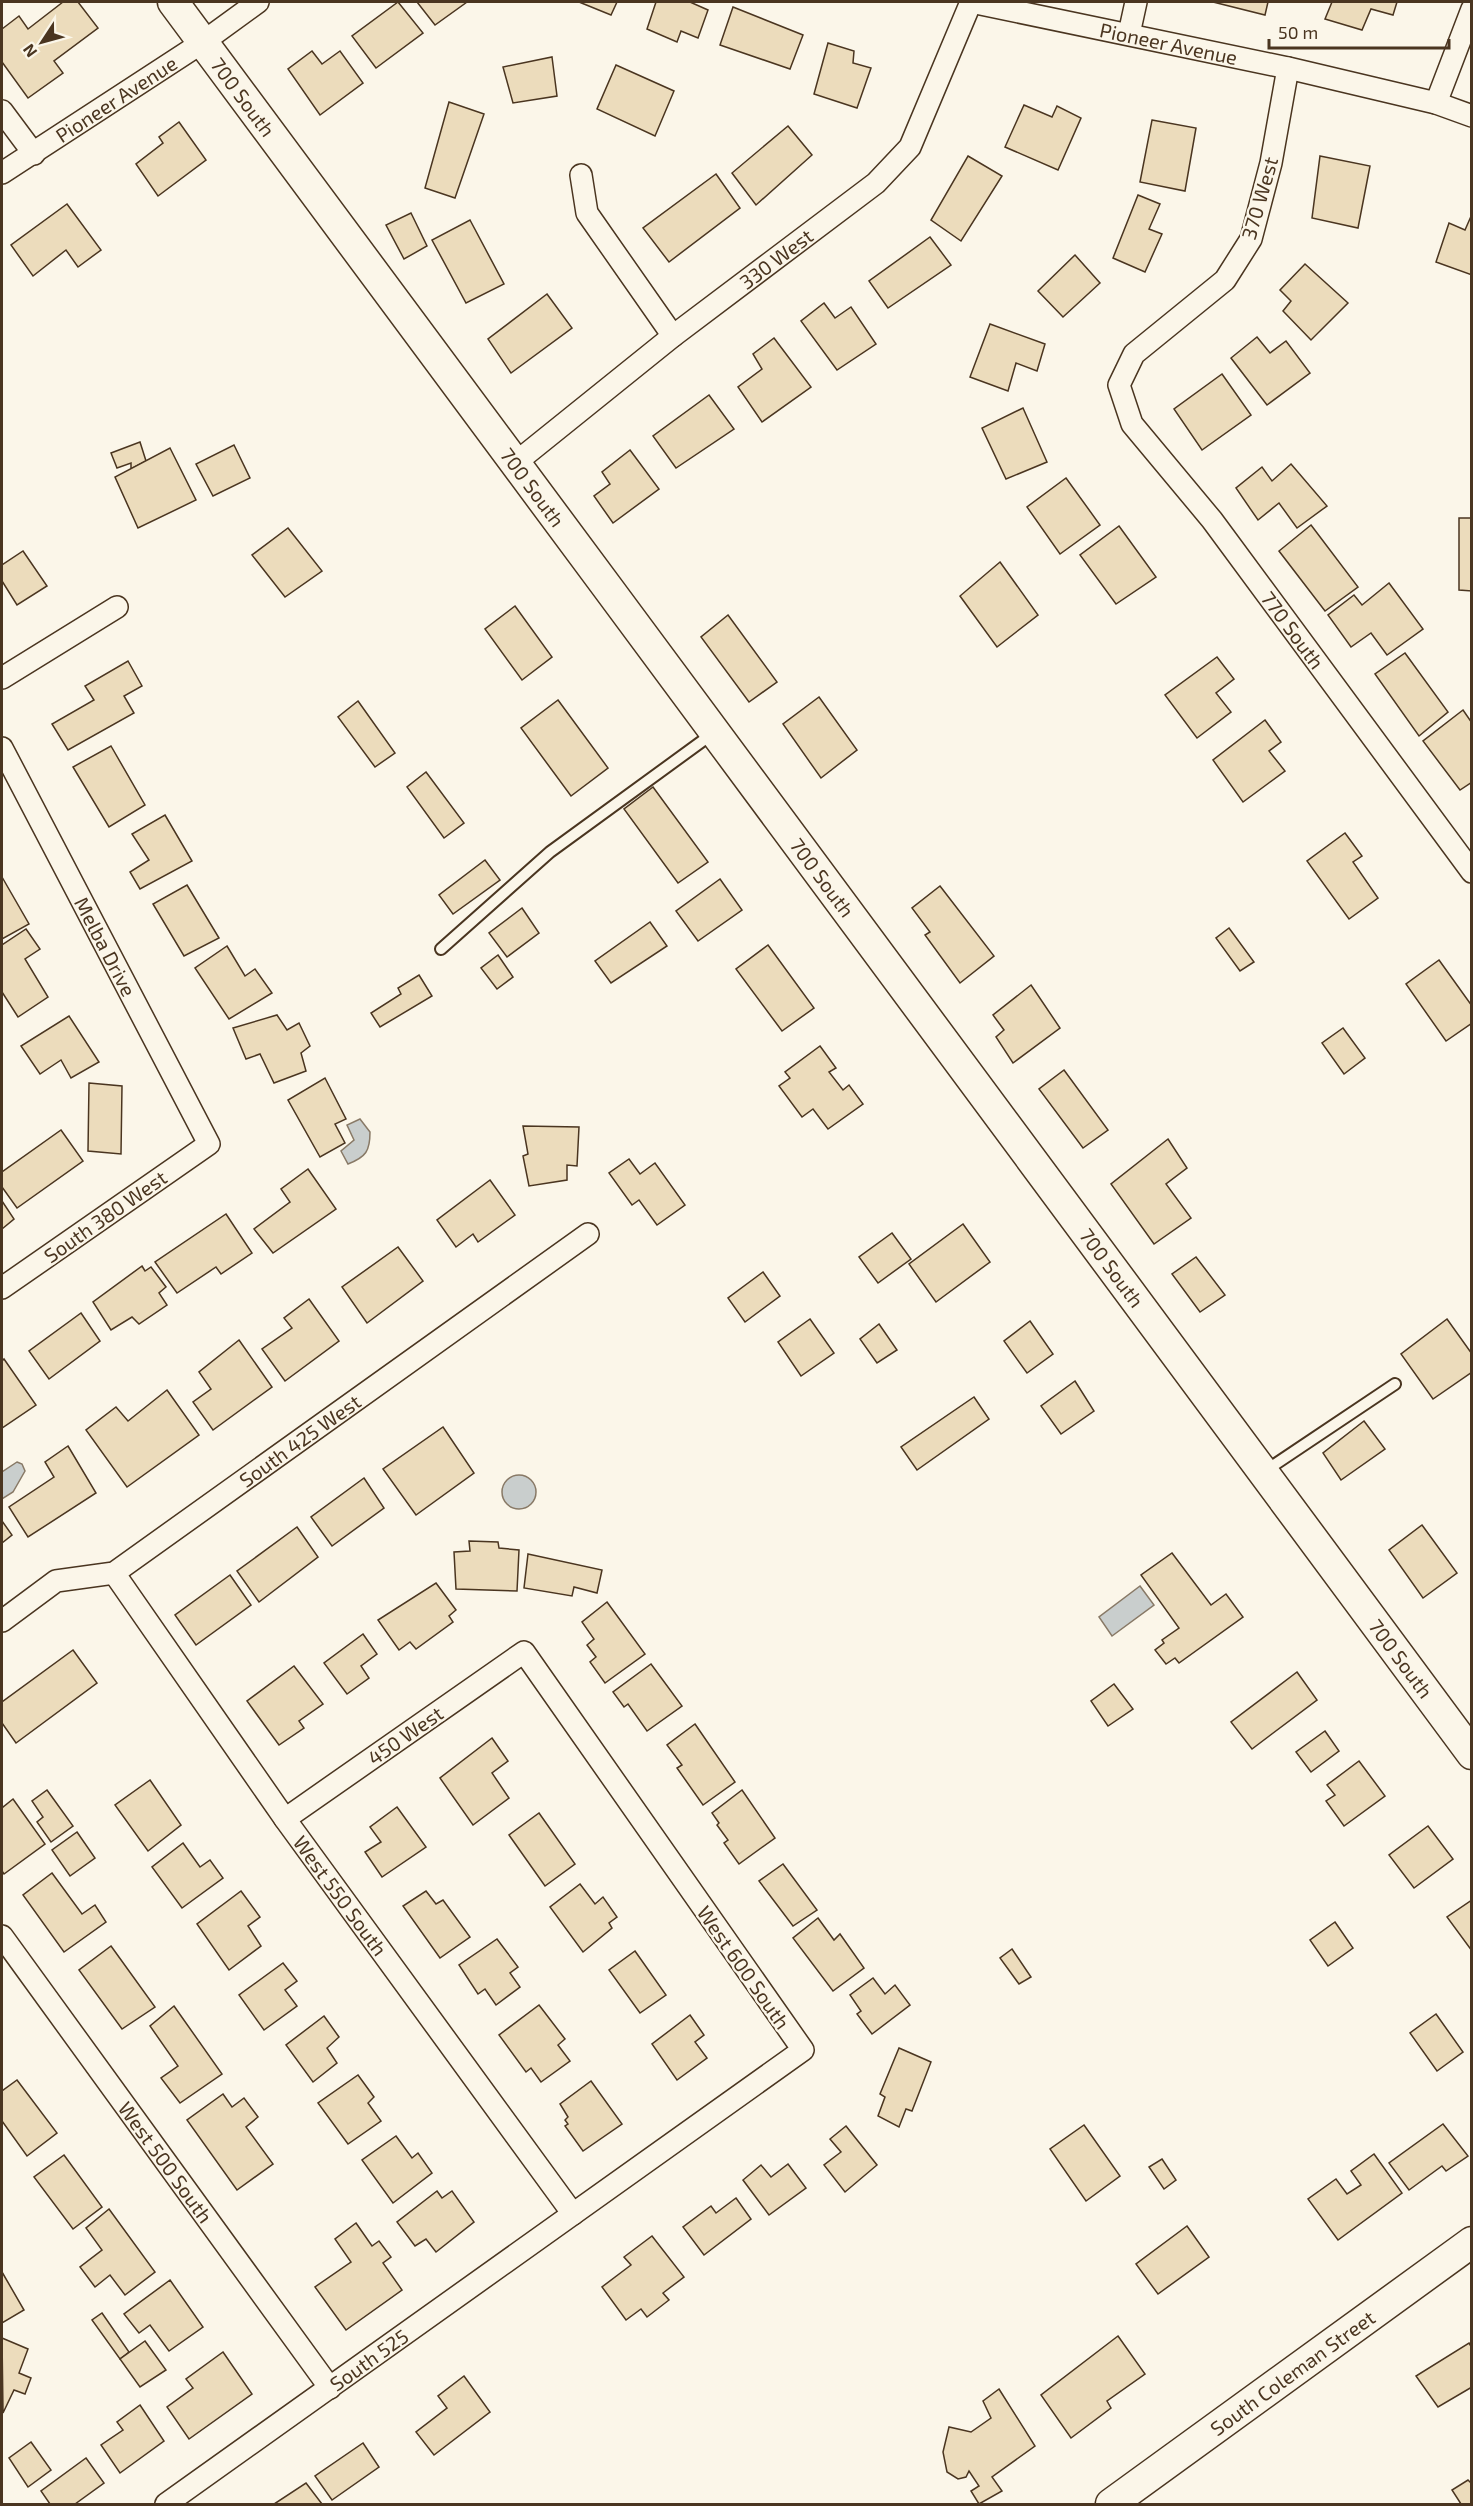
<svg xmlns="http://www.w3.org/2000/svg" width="1473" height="2506" viewBox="0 0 1473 2506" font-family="'Exo 2',sans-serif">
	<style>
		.water { fill: #c9cecd; stroke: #887966; stroke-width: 1.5 }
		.building { fill: #ecdcbc; stroke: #4a3520; stroke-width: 1.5 }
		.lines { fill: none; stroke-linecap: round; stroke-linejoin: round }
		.lane-casing { stroke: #4a3520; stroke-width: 14 }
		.street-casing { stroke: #4a3520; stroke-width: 24 }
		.secondary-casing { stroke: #4a3520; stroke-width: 33 }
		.lane { stroke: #fbf6e9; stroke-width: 10 }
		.street { stroke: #fbf6e9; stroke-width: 21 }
		.secondary { stroke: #fbf6e9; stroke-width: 30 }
		.labels { text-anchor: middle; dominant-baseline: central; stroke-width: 4.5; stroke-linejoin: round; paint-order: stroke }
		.street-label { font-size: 20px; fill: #4a3520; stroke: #fbf6e9 }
	</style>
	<rect width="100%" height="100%" fill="#fbf6e9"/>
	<g class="water">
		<path d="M360,1119L370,1132C370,1151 366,1157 348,1164L341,1151L354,1140L347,1125Z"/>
		<polygon points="17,1462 22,1464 25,1471 13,1492 2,1499 2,1472"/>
		<circle cx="519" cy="1492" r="17"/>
		<polygon points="1140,1586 1154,1605 1112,1636 1099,1617"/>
	</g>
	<g class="building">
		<polygon points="63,2 78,2 98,28 54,61 63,73 28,98 2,62 2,29 19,16 28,29"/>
		<polygon points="398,2 423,33 376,68 352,36"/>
		<polygon points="417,2 467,2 435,25"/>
		<polygon points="579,2 617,2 611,15"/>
		<polygon points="656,2 690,2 708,10 698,38 681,31 677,42 647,29"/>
		<polygon points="1213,2 1268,2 1265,15"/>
		<polygon points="1332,2 1397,2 1393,15 1371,9 1362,30 1325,19"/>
		<polygon points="733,7 803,35 790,69 720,45"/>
		<polygon points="828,43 854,51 853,63 871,68 857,108 814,94"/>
		<polygon points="312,51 322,64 340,51 363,83 320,115 288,69"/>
		<polygon points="552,57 557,96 513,103 503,67"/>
		<polygon points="616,65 674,91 655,136 597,109"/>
		<polygon points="449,102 484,114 455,198 425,188"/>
		<polygon points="1024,105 1052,117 1057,106 1081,118 1058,170 1005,147"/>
		<polygon points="1152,120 1196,128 1185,191 1140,182"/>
		<polygon points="179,122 206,160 158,196 136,164 163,143 159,137"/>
		<polygon points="788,126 812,155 756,205 732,173"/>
		<polygon points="968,156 1002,176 961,241 931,220"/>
		<polygon points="1320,156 1370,166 1358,228 1312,218"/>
		<polygon points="716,174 740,208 669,262 643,228"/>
		<polygon points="1138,195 1160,204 1149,229 1162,234 1145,272 1113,258"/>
		<polygon points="67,204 101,250 78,267 66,250 33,276 11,245"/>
		<polygon points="411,213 427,246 404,259 386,225"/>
		<polygon points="1472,214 1472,275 1436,262 1449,223 1465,230"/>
		<polygon points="470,220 504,284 466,303 432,240"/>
		<polygon points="930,237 951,265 888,308 869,281"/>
		<polygon points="1075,255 1100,283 1063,317 1038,291"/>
		<polygon points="1305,264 1348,303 1311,340 1283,311 1291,301 1280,290"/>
		<polygon points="547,294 572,328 511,373 488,339"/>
		<polygon points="824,303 835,318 851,307 876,344 837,370 801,321"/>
		<polygon points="990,324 1045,344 1037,371 1016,363 1008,391 970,377"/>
		<polygon points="1257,337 1270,353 1286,341 1310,373 1267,405 1231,358"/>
		<polygon points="774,338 811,387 762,422 738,387 762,369 753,354"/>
		<polygon points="1222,374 1251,415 1202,450 1174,409"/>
		<polygon points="709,395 734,429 676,468 653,436"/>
		<polygon points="1023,408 1047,462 1006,479 982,428"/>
		<polygon points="140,442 146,461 131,469 131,463 117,468 111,453"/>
		<polygon points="234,445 250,478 213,496 196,464"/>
		<polygon points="170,448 196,500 138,528 115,477"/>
		<polygon points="630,450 659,489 613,523 594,496 610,484 602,472"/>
		<polygon points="1291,464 1327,506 1297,528 1279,503 1258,520 1236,488 1262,467 1272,481"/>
		<polygon points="1066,478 1100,525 1060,554 1027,507"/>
		<polygon points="1459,518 1472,518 1472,591 1459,590"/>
		<polygon points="1311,525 1358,587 1325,611 1279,551"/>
		<polygon points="1119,526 1156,577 1116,604 1080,555"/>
		<polygon points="288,528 322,571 285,597 252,555"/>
		<polygon points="23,551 47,586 17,605 2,581 2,565"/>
		<polygon points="1000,562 1038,615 997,647 960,596"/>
		<polygon points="1389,583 1423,629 1387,655 1371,633 1351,647 1328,615 1354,595 1362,605"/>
		<polygon points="515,606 552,657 522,680 485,629"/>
		<polygon points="728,615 777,682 749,702 701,637"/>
		<polygon points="1405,653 1448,712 1419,736 1375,674"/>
		<polygon points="1217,657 1234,679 1216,693 1231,712 1197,738 1165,695"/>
		<polygon points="128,661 142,686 124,696 134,713 68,750 52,724 94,700 85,686"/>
		<polygon points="819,697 857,750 821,778 783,724"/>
		<polygon points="558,700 608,768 571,796 521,728"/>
		<polygon points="358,701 395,753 375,767 338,717"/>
		<polygon points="1463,710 1472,723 1472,782 1460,790 1423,741"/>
		<polygon points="1265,720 1281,742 1269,751 1285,771 1243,802 1213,760"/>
		<polygon points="111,746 145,805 109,827 73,767"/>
		<polygon points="426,772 464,823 444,838 407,787"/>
		<polygon points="653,787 708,862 678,883 624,809"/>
		<polygon points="165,815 192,861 140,889 130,872 149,860 132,834"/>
		<polygon points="1345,833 1362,856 1353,862 1378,898 1349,919 1307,861"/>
		<polygon points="485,860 500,880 453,914 439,895"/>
		<polygon points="2,877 29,924 2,939"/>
		<polygon points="720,879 742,910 698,941 676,911"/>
		<polygon points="187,885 219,938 184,956 153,904"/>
		<polygon points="940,886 994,956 960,983 925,935 930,932 912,908"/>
		<polygon points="522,908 539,933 507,957 489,933"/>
		<polygon points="650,922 667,946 611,983 595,961"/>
		<polygon points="1229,928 1254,962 1240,971 1216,938"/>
		<polygon points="26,929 40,949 25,959 48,997 18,1017 2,992 2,945"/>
		<polygon points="768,945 814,1008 782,1031 736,969"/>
		<polygon points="227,946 245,976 255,969 272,993 229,1019 195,968"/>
		<polygon points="498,955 513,977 497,989 481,968"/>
		<polygon points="1439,960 1472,1006 1472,1023 1446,1041 1406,984"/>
		<polygon points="419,975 432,996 380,1027 371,1013 401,994 398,988"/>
		<polygon points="1031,985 1060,1028 1013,1063 996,1037 1004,1030 993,1015"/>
		<polygon points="277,1015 287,1030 299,1023 310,1046 301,1053 306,1071 274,1083 260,1054 246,1059 233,1028"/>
		<polygon points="69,1016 99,1062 71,1078 61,1060 40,1074 21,1046"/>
		<polygon points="1343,1028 1365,1058 1344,1074 1322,1043"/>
		<polygon points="820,1046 836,1068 829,1072 843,1090 849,1085 863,1104 828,1129 813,1109 802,1117 779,1086 790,1078 785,1072"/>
		<polygon points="1064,1070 1108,1130 1083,1148 1039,1089"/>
		<polygon points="325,1078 346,1119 335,1124 345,1143 320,1157 288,1100"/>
		<polygon points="89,1083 122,1086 121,1154 88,1151"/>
		<polygon points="523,1126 579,1127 577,1166 567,1165 567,1180 529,1186 523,1156 528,1154"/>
		<polygon points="61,1130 83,1161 17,1208 2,1187 2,1172"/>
		<polygon points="1168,1139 1187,1168 1166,1184 1191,1218 1154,1244 1111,1184"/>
		<polygon points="629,1159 640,1174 655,1163 685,1205 657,1225 639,1200 632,1205 609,1173"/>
		<polygon points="308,1169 336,1209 273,1253 254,1229 290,1202 281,1189"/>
		<polygon points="490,1180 515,1215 478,1242 473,1234 456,1247 437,1220"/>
		<polygon points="2,1201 14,1219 2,1229"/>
		<polygon points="226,1214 252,1253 221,1274 216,1267 177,1293 155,1262"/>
		<polygon points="963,1224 990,1262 936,1302 909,1264"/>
		<polygon points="892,1233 911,1259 878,1283 859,1257"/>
		<polygon points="398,1247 423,1281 367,1323 342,1287"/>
		<polygon points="1196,1257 1225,1295 1200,1312 1172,1274"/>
		<polygon points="142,1266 145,1271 151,1267 166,1287 159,1293 167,1305 139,1324 132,1317 111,1330 93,1302"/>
		<polygon points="763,1272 780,1296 745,1322 728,1298"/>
		<polygon points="309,1299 339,1341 285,1381 262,1349 292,1328 284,1318"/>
		<polygon points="81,1313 100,1341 49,1379 29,1351"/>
		<polygon points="810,1319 834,1353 801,1376 778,1342"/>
		<polygon points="1447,1319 1472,1354 1472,1372 1433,1399 1401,1354"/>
		<polygon points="1030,1321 1053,1354 1027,1373 1004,1341"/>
		<polygon points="879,1324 897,1350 877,1363 860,1339"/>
		<polygon points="239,1340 272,1387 213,1430 193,1402 211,1389 199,1372"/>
		<polygon points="4,1359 36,1405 2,1428 2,1361"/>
		<polygon points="1075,1381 1094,1411 1061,1434 1041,1406"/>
		<polygon points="167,1390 199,1435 127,1487 86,1430 116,1407 128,1421"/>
		<polygon points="974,1397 989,1419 917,1470 901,1447"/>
		<polygon points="1364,1421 1385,1449 1341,1480 1323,1453"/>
		<polygon points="443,1427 474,1473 416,1515 383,1469"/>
		<polygon points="68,1446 96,1493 28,1537 9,1507 54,1477 45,1462"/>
		<polygon points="364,1478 384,1508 332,1546 311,1517"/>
		<polygon points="2,1521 12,1535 2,1543"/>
		<polygon points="1422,1525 1457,1573 1423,1598 1389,1550"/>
		<polygon points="297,1527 318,1557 259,1602 237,1571"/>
		<polygon points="469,1541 498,1542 499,1548 519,1550 517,1591 456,1589 454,1552 470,1551"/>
		<polygon points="1172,1553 1211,1605 1226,1594 1243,1617 1179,1663 1175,1658 1166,1664 1155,1650 1164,1643 1162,1640 1179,1628 1141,1575"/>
		<polygon points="528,1554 602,1570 597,1593 574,1587 572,1596 524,1588"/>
		<polygon points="230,1575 251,1605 196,1645 175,1615"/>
		<polygon points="436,1583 456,1610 449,1616 453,1622 416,1649 410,1642 399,1650 378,1620"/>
		<polygon points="607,1602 645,1654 605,1683 590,1662 596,1657 587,1645 594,1639 582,1622"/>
		<polygon points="363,1634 377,1654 361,1666 369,1678 347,1694 324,1663"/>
		<polygon points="73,1650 97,1683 16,1743 2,1723 2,1702"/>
		<polygon points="651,1664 682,1706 647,1731 628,1704 624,1707 613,1692"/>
		<polygon points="294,1666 323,1704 299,1721 304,1728 279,1745 247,1701"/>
		<polygon points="1297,1672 1317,1700 1252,1749 1231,1722"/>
		<polygon points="1114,1684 1133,1709 1108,1726 1091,1701"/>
		<polygon points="695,1724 735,1782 703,1805 677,1768 682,1765 667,1745"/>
		<polygon points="1325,1731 1339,1751 1311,1772 1296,1752"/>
		<polygon points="492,1738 508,1761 492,1773 509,1798 473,1825 440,1778"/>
		<polygon points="1359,1761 1385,1796 1344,1826 1326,1801 1335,1795 1327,1785"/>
		<polygon points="150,1780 181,1825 148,1851 115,1805"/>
		<polygon points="47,1790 73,1826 51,1842 37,1822 43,1817 32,1801"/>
		<polygon points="742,1790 775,1838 739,1864 724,1843 728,1840 717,1825 719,1823 712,1813"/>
		<polygon points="13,1799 45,1844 4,1874 2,1871 2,1805 3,1807"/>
		<polygon points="397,1807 426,1847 382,1877 365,1852 381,1842 370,1827"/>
		<polygon points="539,1813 575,1864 545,1886 509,1835"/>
		<polygon points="1428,1826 1453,1859 1414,1888 1389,1855"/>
		<polygon points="77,1832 95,1858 70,1876 52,1850"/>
		<polygon points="183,1843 200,1867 210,1860 223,1878 182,1908 152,1867"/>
		<polygon points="783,1864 817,1910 793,1926 759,1881"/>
		<polygon points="52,1873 82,1914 95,1905 106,1922 64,1952 23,1895"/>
		<polygon points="580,1884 595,1904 603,1897 617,1917 609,1923 612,1928 583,1952 550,1907"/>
		<polygon points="241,1891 260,1917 248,1926 261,1946 229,1970 197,1924"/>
		<polygon points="426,1891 436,1904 443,1900 470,1937 440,1958 403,1906"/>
		<polygon points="1472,1900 1472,1951 1447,1917"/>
		<polygon points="818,1918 834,1940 840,1934 864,1968 833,1991 793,1938"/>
		<polygon points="1335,1922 1353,1948 1328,1966 1310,1940"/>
		<polygon points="497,1939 518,1967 510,1973 520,1987 496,2005 485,1989 478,1994 459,1965"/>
		<polygon points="111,1946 155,2007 122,2029 79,1970"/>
		<polygon points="1012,1949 1031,1977 1019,1984 1000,1958"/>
		<polygon points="635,1951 666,1995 640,2013 609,1970"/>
		<polygon points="283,1963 297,1981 285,1990 297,2006 264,2030 239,1995"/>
		<polygon points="873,1978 885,1994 895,1985 910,2005 872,2034 857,2014 861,2011 850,1995"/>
		<polygon points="539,2005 565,2039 558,2045 570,2061 541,2082 531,2068 526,2072 499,2035"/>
		<polygon points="174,2006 222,2074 180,2103 161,2078 178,2066 150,2026"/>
		<polygon points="1436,2014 1463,2052 1437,2071 1410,2033"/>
		<polygon points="690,2015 704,2035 695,2042 707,2058 677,2080 652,2044"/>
		<polygon points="324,2016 339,2037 327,2048 337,2063 313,2082 286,2045"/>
		<polygon points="899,2048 931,2062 912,2111 906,2109 899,2127 878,2116 885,2097 880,2094"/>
		<polygon points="358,2075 374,2097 368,2103 381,2121 348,2144 318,2103"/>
		<polygon points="17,2080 57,2133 27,2156 2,2121 2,2091"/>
		<polygon points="591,2081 622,2124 583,2151 565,2126 568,2124 565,2120 568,2117 560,2104"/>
		<polygon points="223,2094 232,2107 244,2098 258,2117 246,2127 273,2164 237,2190 187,2120"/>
		<polygon points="1443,2124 1468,2156 1446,2171 1442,2166 1409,2190 1389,2163"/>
		<polygon points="1084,2125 1120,2176 1086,2201 1050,2149"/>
		<polygon points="846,2126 877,2165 845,2192 824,2165 841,2152 830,2139"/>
		<polygon points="396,2136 412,2158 418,2153 432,2173 393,2203 362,2160"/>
		<polygon points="1374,2154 1402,2193 1338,2240 1308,2199 1336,2179 1347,2194 1361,2185 1351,2171"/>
		<polygon points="64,2155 102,2207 73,2229 34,2177"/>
		<polygon points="1162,2159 1176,2180 1164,2189 1149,2167"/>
		<polygon points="788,2164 806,2188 769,2215 743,2180 761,2165 771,2177"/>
		<polygon points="437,2191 442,2198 452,2191 474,2222 436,2252 426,2239 415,2246 397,2222"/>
		<polygon points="736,2198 751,2219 704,2255 683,2227 711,2206 716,2213"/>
		<polygon points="109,2209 155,2272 125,2295 110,2275 95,2287 80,2267 102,2250 86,2228"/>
		<polygon points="356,2223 372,2246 379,2241 391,2257 383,2263 402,2290 346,2330 315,2287 351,2262 335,2239"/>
		<polygon points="1187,2226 1209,2257 1158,2294 1136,2264"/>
		<polygon points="652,2236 684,2277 663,2293 669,2300 647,2317 641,2309 626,2320 602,2287 631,2265 624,2257"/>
		<polygon points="2,2272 24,2310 2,2323"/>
		<polygon points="170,2280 203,2327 169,2351 150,2325 139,2333 124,2314"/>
		<polygon points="102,2313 129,2352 120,2359 92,2320"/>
		<polygon points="1118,2336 1145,2374 1107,2401 1111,2408 1071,2438 1041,2395"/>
		<polygon points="2,2338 28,2349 19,2373 31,2378 25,2394 14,2390 3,2413"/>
		<polygon points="145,2341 166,2370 140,2387 120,2359"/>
		<polygon points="1469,2343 1472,2348 1472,2387 1438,2407 1416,2376"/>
		<polygon points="223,2352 252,2394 189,2439 167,2407 193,2388 186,2379"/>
		<polygon points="464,2376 490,2412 434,2455 416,2432 447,2408 438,2396"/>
		<polygon points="999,2389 1035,2446 992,2477 1002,2491 979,2504 971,2491 979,2486 969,2471 966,2477 958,2479 947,2472 943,2452 949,2427 971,2432 991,2418 983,2401"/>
		<polygon points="140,2405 164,2441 120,2473 101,2445 123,2430 117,2422"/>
		<polygon points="31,2442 51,2470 28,2487 9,2458"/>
		<polygon points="363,2443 379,2467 332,2500 315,2476"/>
		<polygon points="86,2458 104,2483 75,2504 50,2504 41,2491"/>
		<polygon points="1468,2480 1472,2484 1472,2504 1461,2504 1452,2490"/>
		<polygon points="306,2483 322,2504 274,2504"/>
	</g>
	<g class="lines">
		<g class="lane-casing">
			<g id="lane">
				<polyline points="441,949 550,852 712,734"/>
				<polyline points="1265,1471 1395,1384"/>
			</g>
		</g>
		<g class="street-casing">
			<g id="street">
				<path id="s1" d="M971,2L1288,68L1436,103L1472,116"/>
				<polyline points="1129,34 1136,2"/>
				<path id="s2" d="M1288,68L1271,163L1251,239L1225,280L1134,354L1119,385L1132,424L1212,520L1472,872"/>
				<polyline points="1436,103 1472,9"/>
				<polyline points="2,111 34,154"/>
				<path id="s3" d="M2,173L203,42L258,2"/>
				<polyline points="581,175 587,213 673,336"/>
				<path id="s4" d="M514,464L673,336L876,183L910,147L971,2"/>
				<polyline points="2,678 117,607"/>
				<path id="s5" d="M2,748L209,1144L2,1288"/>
				<path id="s6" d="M114,1573L285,1819L573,2214"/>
				<path id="s7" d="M2,1621L56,1581L114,1573L588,1234"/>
				<path id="s8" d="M2,1936L330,2388"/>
				<path id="s9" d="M166,2504L803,2050L524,1652L285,1819"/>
			</g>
		</g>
		<g class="secondary-casing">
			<g id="secondary">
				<path id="s10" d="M173,2C606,586 1040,1169 1472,1754"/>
				<path id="s11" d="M1111,2504L1472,2242"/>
			</g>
		</g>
		<use href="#lane" class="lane"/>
		<use href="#street" class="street"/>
		<use href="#secondary" class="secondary"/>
	</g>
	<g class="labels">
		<g class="street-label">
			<text stroke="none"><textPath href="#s1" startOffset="202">Pioneer Avenue</textPath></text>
			<text stroke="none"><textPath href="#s10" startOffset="118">700 South</textPath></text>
			<text stroke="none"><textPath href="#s3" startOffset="136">Pioneer Avenue</textPath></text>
			<text transform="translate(1259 198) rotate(-74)">370 West</text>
			<text stroke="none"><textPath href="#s4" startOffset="333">330 West</textPath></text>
			<text stroke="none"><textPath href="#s10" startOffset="604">700 South</textPath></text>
			<text stroke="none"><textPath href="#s2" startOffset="678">770 South</textPath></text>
			<text stroke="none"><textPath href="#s10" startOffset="1090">700 South</textPath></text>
			<text stroke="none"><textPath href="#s5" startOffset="224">Melba Drive</textPath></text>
			<text transform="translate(105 1216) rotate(-35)">South 380 West</text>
			<text stroke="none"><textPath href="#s10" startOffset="1576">700 South</textPath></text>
			<text stroke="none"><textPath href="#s7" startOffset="354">South 425 West</textPath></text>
			<text stroke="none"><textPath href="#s10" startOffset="2062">700 South</textPath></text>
			<text transform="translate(405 1735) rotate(-35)">450 West</text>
			<text stroke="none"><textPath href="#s6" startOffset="394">West 550 South</textPath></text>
			<text transform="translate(744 1967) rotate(55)">West 600 South</text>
			<text stroke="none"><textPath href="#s8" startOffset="279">West 500 South</textPath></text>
			<text stroke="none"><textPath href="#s9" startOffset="249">South 525</textPath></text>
			<text stroke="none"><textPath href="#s11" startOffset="224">South Coleman Street</textPath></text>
		</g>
	</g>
	<rect width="1473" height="2506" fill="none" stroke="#4a3520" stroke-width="6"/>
	<g transform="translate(42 42) rotate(234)" stroke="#fbf6e9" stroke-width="4.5" paint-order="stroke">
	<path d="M0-4.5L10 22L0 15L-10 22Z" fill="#4a3520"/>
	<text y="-9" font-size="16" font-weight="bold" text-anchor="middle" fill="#4a3520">N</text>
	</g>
	<path d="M1269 39v9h180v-9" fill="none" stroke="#4a3520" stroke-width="3"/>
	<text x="1278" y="39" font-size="18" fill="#4a3520" stroke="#fbf6e9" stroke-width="4.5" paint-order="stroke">50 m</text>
</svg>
